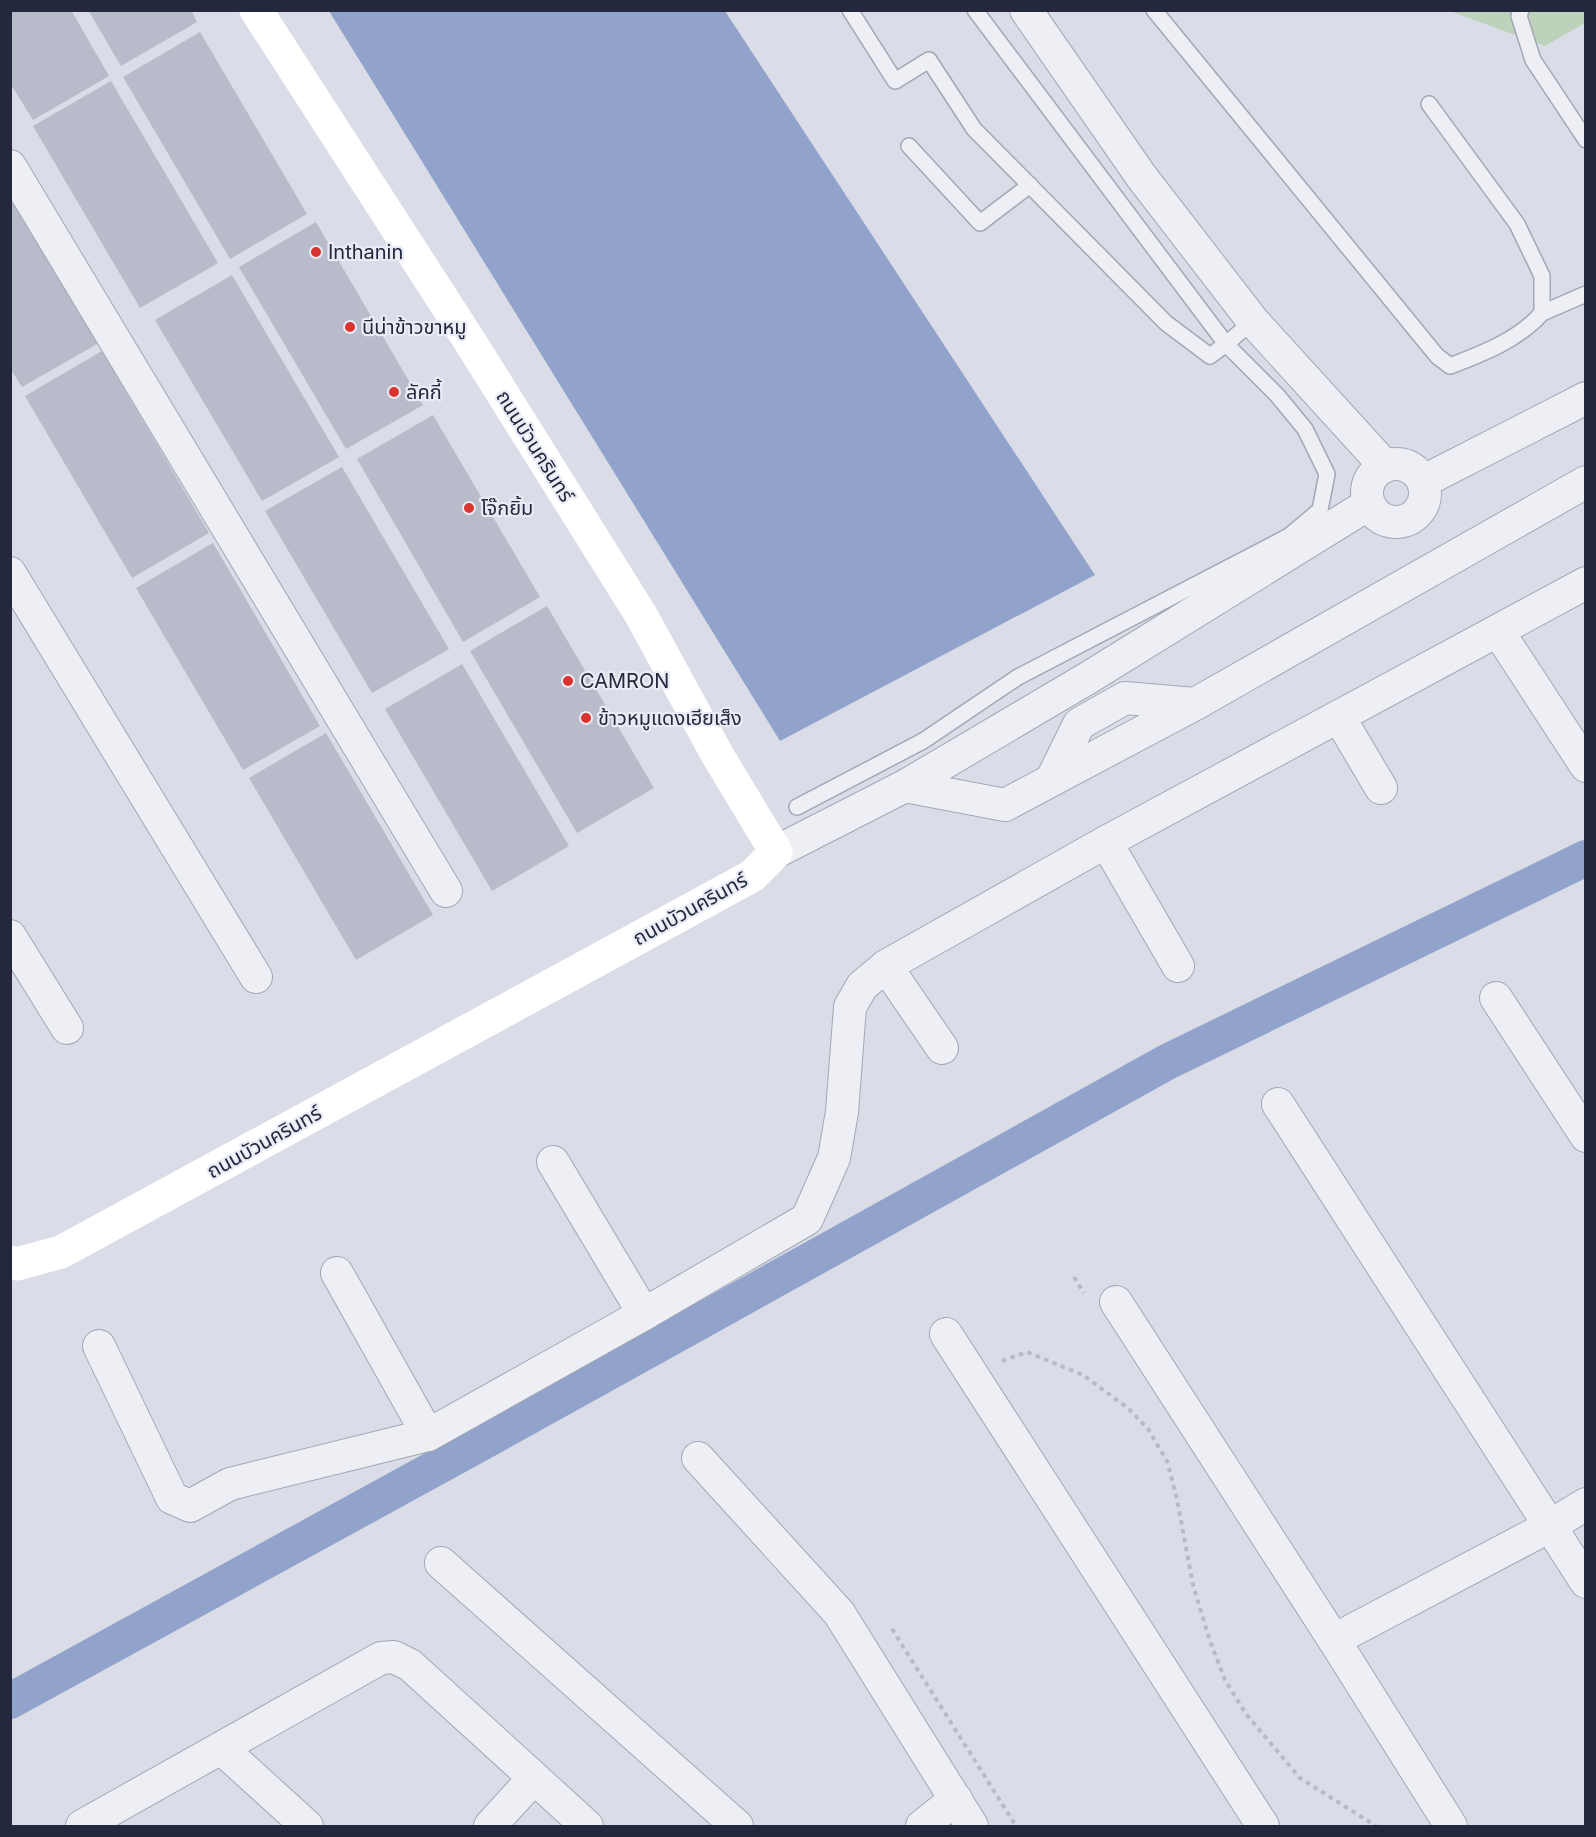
<svg xmlns="http://www.w3.org/2000/svg" width="1596" height="1837" viewBox="0 0 1596 1837" font-family="Inter,'Noto Sans Thai',sans-serif">
	<style>
		.green { fill: #bcd2bb }
		.water { fill: #91a3cb }
		.lines { fill: none; stroke-linecap: round; stroke-linejoin: round }
		.canal { stroke: #91a3cb; stroke-width: 36 }
		.building { fill: #b7bbca }
		.lane-casing { stroke: #a3a7b4; stroke-width: 18 }
		.street-casing { stroke: #a3a7b4; stroke-width: 34 }
		.path { stroke: #b8bbc5; stroke-width: 4; stroke-dasharray: 4.5 4.5; stroke-linecap: butt }
		.lane { stroke: #edeff5; stroke-width: 15 }
		.street { stroke: #edeff5; stroke-width: 32 }
		.secondary { stroke: #fff; stroke-width: 33 }
		.poi-dot { fill: #db3430; stroke: #eaecf5; stroke-width: 2 }
		.labels { text-anchor: middle; dominant-baseline: central; stroke-width: 4.5; stroke-linejoin: round; paint-order: stroke }
		.poi-label { font-size: 20px; fill: #23283e; stroke: #eaecf5; text-anchor: start }
		.street-label { font-size: 20px; fill: #23283e; stroke: #eaecf5 }
	</style>
	<rect width="100%" height="100%" fill="#dadde7"/>
	<polygon class="green" points="1450,11 1585,11 1585,23 1545,46"/>
	<polygon class="water" points="329,11 725,11 1095,575 780,741"/>
	<g class="lines">
		<polyline class="canal" points="10,1701 490,1438 1167,1062 1586,858"/>
	</g>
	<g class="building">
		<polygon points="10,10 71,10 109,76 33,120 10,83"/>
		<polygon points="88,10 191,10 197,22 121,66"/>
		<polygon points="200,32 307,214 230,259 123,77"/>
		<polygon points="111,81 218,263 140,308 33,126"/>
		<polygon points="10,192 99,343 22,387 10,368"/>
		<polygon points="316,222 423,405 346,449 239,267"/>
		<polygon points="232,275 339,457 262,501 155,320"/>
		<polygon points="102,351 209,533 132,578 25,396"/>
		<polygon points="433,415 540,597 463,642 357,459"/>
		<polygon points="342,467 449,649 372,693 265,511"/>
		<polygon points="213,543 320,726 243,770 136,588"/>
		<polygon points="547,606 654,788 577,833 470,651"/>
		<polygon points="462,664 569,846 492,891 385,709"/>
		<polygon points="326,733 433,915 356,960 249,778"/>
	</g>
	<g class="lines">
		<g class="lane-casing">
			<g id="lane">
				<polyline points="975,10 1226,344 1253,321"/>
				<path d="M1154,10L1437,356L1450,366C1484,353 1518,340 1542,313V276L1517,224L1429,104"/>
				<polyline points="1521,10 1519,16 1533,60 1586,140"/>
				<polyline points="909,146 980,223 1030,185"/>
				<polyline points="1542,313 1586,294"/>
				<polyline points="797,807 923,741 1018,677 1289,536 1320,510 1327,474 1305,429 1277,395 1226,344 1210,356 1166,323 974,129 929,60 895,81 850,10"/>
			</g>
		</g>
		<g class="street-casing">
			<g id="street">
				<polyline points="1026,10 1141,176 1253,321 1385,466"/>
				<polyline points="10,166 446,891"/>
				<circle cx="1396" cy="493" r="29"/>
				<polyline points="1424,481 1586,398"/>
				<polyline points="10,573 256,977"/>
				<polyline points="1498,631 1586,766"/>
				<polyline points="1339,717 1381,788"/>
				<polyline points="1052,779 1079,724 1125,698 1195,704"/>
				<polyline points="905,786 1005,805 1195,704 1586,482"/>
				<polyline points="1106,842 1178,966"/>
				<polyline points="776,852 905,786 1088,678 1369,504"/>
				<polyline points="10,936 67,1028"/>
				<polyline points="886,966 942,1048"/>
				<polyline points="1496,998 1586,1136"/>
				<polyline points="1278,1104 1586,1582"/>
				<polyline points="553,1162 644,1314"/>
				<polyline points="337,1273 428,1435"/>
				<polyline points="1116,1302 1334,1640 1451,1826"/>
				<polyline points="946,1334 1263,1826"/>
				<polyline points="99,1346 172,1498 190,1506 230,1484 428,1435 644,1314 807,1219 834,1158 842,1112 850,1007 862,986 886,966 1106,842 1586,583"/>
				<polyline points="698,1458 839,1613 972,1826"/>
				<polyline points="441,1563 737,1826"/>
				<polyline points="1334,1640 1550,1526 1586,1504"/>
				<polyline points="221,1748 307,1826"/>
				<polyline points="82,1826 381,1658 394,1657 410,1665 587,1826"/>
				<polyline points="490,1826 534,1778"/>
				<polyline points="922,1826 956,1799"/>
			</g>
		</g>
		<g class="path">
			<polyline points="1074,1277 1084,1293"/>
			<polyline points="1002,1361 1027,1352 1083,1375 1129,1409 1148,1429 1167,1461 1177,1499 1193,1585 1210,1641 1225,1680 1246,1714 1300,1778 1376,1826"/>
			<polyline points="892,1629 1016,1826"/>
		</g>
		<use href="#lane" class="lane"/>
		<use href="#street" class="street"/>
		<polyline class="secondary" points="10,1262 17,1264 61,1252 752,876 776,852 718,756 641,615 469,340 256,10"/>
	</g>
	<g class="poi-dot">
		<circle cx="316" cy="252" r="6"/>
		<circle cx="350" cy="327" r="6"/>
		<circle cx="394" cy="392" r="6"/>
		<circle cx="469" cy="508" r="6"/>
		<circle cx="568" cy="681" r="6"/>
		<circle cx="586" cy="718" r="6"/>
	</g>
	<g class="labels">
		<g class="poi-label">
			<text x="328" y="252">Inthanin</text>
			<text x="362" y="327">นีน่าข้าวขาหมู</text>
			<text x="406" y="392">ลัคกี้</text>
			<text x="481" y="508">โจ๊กยิ้ม</text>
			<text x="580" y="681">CAMRON</text>
			<text x="598" y="718">ข้าวหมูแดงเฮียเส็ง</text>
		</g>
		<g class="street-label">
			<text transform="translate(535 446) rotate(58)">ถนนบัวนครินทร์</text>
			<text transform="translate(690 909) rotate(-29)">ถนนบัวนครินทร์</text>
			<text transform="translate(264 1142) rotate(-29)">ถนนบัวนครินทร์</text>
		</g>
	</g>
	<rect width="1596" height="1837" fill="none" stroke="#23283e" stroke-width="24"/>
</svg>
